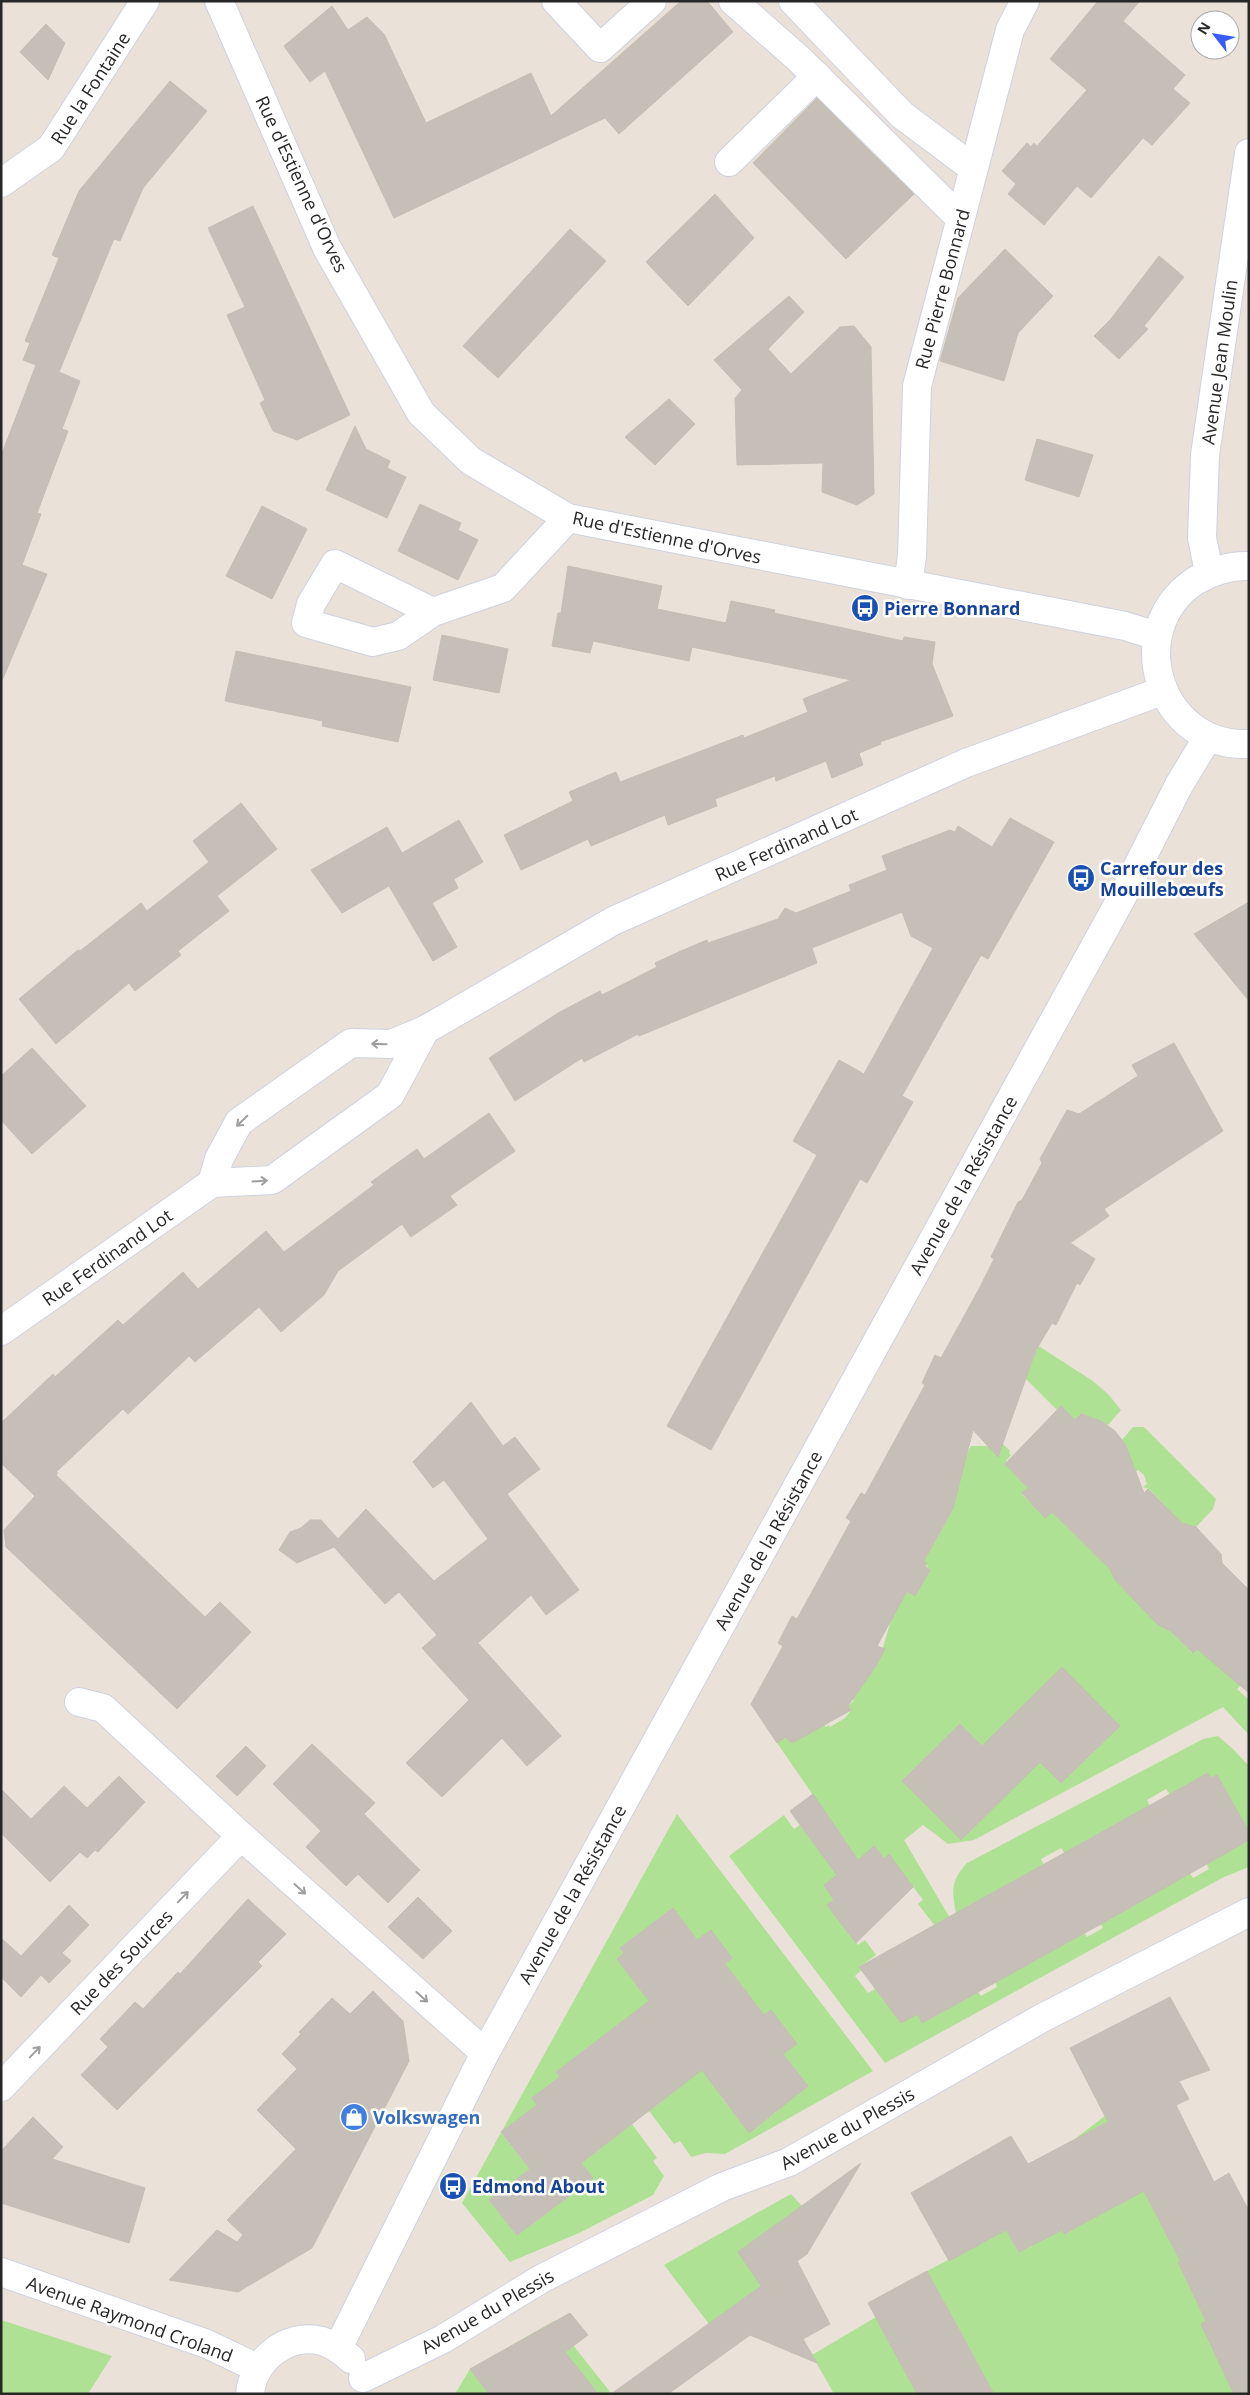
<svg xmlns="http://www.w3.org/2000/svg" width="1250" height="2395" viewBox="0 0 1250 2395" font-family="'Open Sans',sans-serif">
	<style>
		.green { fill: #afe194 }
		.building { fill: #c5bfb8; stroke: #c5beb2 }
		.lines { fill: none; stroke-linecap: round; stroke-linejoin: round }
		.street-casing { stroke: #ced1e0; stroke-width: 30 }
		.secondary-casing { stroke: #ced1e0; stroke-width: 30 }
		.street { stroke: #fff; stroke-width: 28 }
		.secondary { stroke: #fff; stroke-width: 28 }
		.oneway { stroke: #9e9e9e }
		.labels { text-anchor: middle; dominant-baseline: central; stroke-width: 5; stroke-linejoin: round; paint-order: stroke }
		.street-label { font-size: 18px; fill: #272727; stroke: #fff }
		.transit-label { font-size: 18px; font-weight: bold; fill: #164399; stroke: #fff; text-anchor: start }
		.shop-label { font-size: 18px; font-weight: bold; fill: #366cbe; stroke: #fff; text-anchor: start }
	</style>
	<rect width="100%" height="100%" fill="#eae2d8"/>
	<g class="green">
		<polygon points="1037,1345 1093,1381 1108,1394 1121,1410 1108,1425 1095,1419 1089,1425 1080,1415 1075,1420 1061,1406 1057,1410 1022,1375 1034,1356"/>
		<polygon points="1133,1427 1144,1427 1216,1499 1213,1509 1196,1527 1182,1523 1149,1489 1143,1487 1147,1484 1144,1475 1138,1470 1132,1475 1123,1459 1128,1452 1122,1440"/>
		<path d="M1001,1442L1010,1451L1009,1453L1011,1455L1006,1461L1028,1488L1022,1494L1043,1515L1052,1512L1109,1567L1120,1585L1150,1616L1173,1632L1192,1653L1197,1649L1242,1684L1237,1689L1249,1700V1735L1223,1707L974,1840L948,1844L923,1825L904,1840L950,1918L935,1926L918,1904L923,1900L889,1855L884,1859L874,1846L858,1860L777,1743L786,1737L823,1723L826,1727L828,1725L830,1727L845,1718L851,1710L848,1706L854,1701L850,1696L869,1671L872,1672L880,1658L891,1620L882,1615L896,1588L906,1593C919,1582 922,1589 929,1569L924,1561L950,1514L959,1486L955,1476L971,1446H987Z"/>
		<path d="M1218,1736L1233,1749L1249,1766V1832L1208,1773L1170,1795L1166,1789L1147,1800L1150,1806L1065,1854L1061,1848L1041,1859L1044,1865L956,1914C952,1890 950,1882 967,1863L1203,1739Z"/>
		<polygon points="677,1814 873,2071 725,2154 706,2153 691,2157 680,2141 674,2144 649,2111 652,2101 656,2106 708,2062 722,2098 749,2132 779,2110 773,2102 803,2080 783,2054 764,2016 725,1964 732,1958 711,1931 697,1940 673,1908 620,1948 624,1953 617,1959 651,2003 619,2024 556,2072 560,2077 537,2105 501,2133 530,2169 489,2200 517,2235 593,2178 581,2163 632,2124 657,2158 653,2161 664,2176 653,2195 579,2233 510,2262 462,2203"/>
		<polygon points="784,1815 794,1829 800,1825 839,1874 824,1885 834,1900 828,1905 858,1945 865,1940 876,1955 859,1967 861,1970 855,1976 868,1993 875,1989 901,2022 918,2014 922,2023 977,1990 981,1996 997,1987 995,1981 1083,1931 1087,1937 1103,1928 1100,1922 1189,1872 1193,1878 1209,1869 1206,1863 1249,1840 1249,1867 1222,1878 885,2063 729,1856"/>
		<polygon points="1105,2116 1181,2260 1178,2262 1206,2321 1234,2394 994,2394 927,2271 1006,2230 1019,2252 1032,2246 1026,2237 1056,2221 1064,2234 1105,2212 1086,2165 1072,2141"/>
		<polygon points="791,2194 822,2228 805,2255 797,2261 739,2252 761,2286 709,2324 664,2265"/>
		<polygon points="876,2317 917,2394 834,2394 812,2355"/>
		<polygon points="1,2320 112,2356 88,2394 1,2394"/>
		<polygon points="554,2321 611,2393 455,2394 470,2369"/>
	</g>
	<g class="building">
		<polygon points="681,1 707,1 733,32 619,134 605,118 394,218 325,71 310,82 284,46 332,6 348,30 367,17 384,34 426,123 531,73 551,116"/>
		<polygon points="1098,1 1140,1 1123,21 1185,75 1173,89 1190,103 1152,145 1143,138 1091,198 1077,186 1044,225 1008,194 1016,184 1002,171 1027,143 1031,147 1034,143 1037,146 1087,90 1050,59"/>
		<polygon points="46,24 65,43 48,80 20,52"/>
		<polygon points="170,81 207,111 143,188 120,241 114,239 59,372 80,381 62,429 68,431 37,513 41,514 22,565 47,574 1,683 1,456 36,365 23,360 30,343 25,341 59,258 52,255 79,191"/>
		<polygon points="817,98 914,194 846,259 753,163"/>
		<polygon points="715,194 754,238 688,306 646,262"/>
		<polygon points="253,206 350,415 297,440 273,431 260,403 265,400 227,315 245,307 208,228"/>
		<polygon points="570,229 606,261 498,378 463,346"/>
		<polygon points="1005,249 1053,296 1018,333 1004,381 940,361 958,298"/>
		<polygon points="1159,256 1184,277 1144,326 1148,329 1119,359 1094,336 1110,320"/>
		<polygon points="789,296 804,312 768,349 791,374 840,327 854,326 871,347 874,494 857,505 822,492 823,463 737,465 735,398 742,390 714,360"/>
		<polygon points="669,399 695,424 655,465 625,437"/>
		<polygon points="355,426 366,449 390,461 387,468 406,477 387,518 326,490"/>
		<polygon points="1037,439 1093,455 1079,497 1025,480"/>
		<polygon points="420,504 461,523 458,530 478,540 458,580 398,551"/>
		<polygon points="262,506 307,529 272,599 226,576"/>
		<polygon points="568,566 662,586 657,609 726,623 731,601 775,610 774,613 903,641 904,637 935,642 932,664 953,716 880,742 881,744 859,753 863,765 832,778 826,761 776,781 775,776 715,799 717,806 668,825 665,815 591,846 588,839 521,870 504,835 573,801 569,792 616,772 620,782 743,735 744,738 808,712 803,699 851,680 692,647 689,661 593,641 590,653 552,646 558,613 561,613"/>
		<polygon points="442,635 508,649 499,693 433,680"/>
		<polygon points="236,651 411,687 398,742 322,726 323,721 225,701"/>
		<polygon points="241,803 277,849 217,896 229,911 178,951 181,955 135,991 129,983 56,1044 19,999 78,950 80,951 141,903 147,911 209,862 193,841"/>
		<polygon points="1010,818 1054,842 988,959 981,955 902,1096 913,1102 867,1183 860,1179 711,1450 667,1426 817,1155 793,1141 839,1060 864,1074 933,948 911,936 902,912 812,948 817,963 639,1036 638,1034 584,1062 582,1058 515,1101 489,1058 558,1013 600,991 602,995 657,967 655,963 681,951 707,940 708,943 778,919 785,908 796,913 851,891 849,885 887,870 882,856 950,830 955,832 958,826 992,847"/>
		<polygon points="459,820 483,862 454,879 458,888 432,903 457,947 433,961 389,886 342,913 311,870 387,827 402,853"/>
		<polygon points="1249,902 1249,1001 1194,934"/>
		<polygon points="1174,1043 1223,1131 1104,1209 1109,1216 1070,1243 1095,1259 1080,1285 1077,1283 1056,1325 1052,1323 1036,1350 998,1457 973,1430 953,1508 924,1561 927,1563 925,1566 930,1570 915,1596 907,1591 877,1646 885,1649 876,1666 848,1706 851,1710 794,1742 790,1742 786,1737 777,1743 751,1704 783,1646 778,1643 792,1616 797,1619 851,1521 846,1518 861,1493 865,1495 925,1385 922,1383 935,1355 941,1358 979,1289 994,1259 991,1257 1018,1202 1022,1200 1042,1163 1040,1159 1067,1110 1079,1114 1138,1076 1132,1065"/>
		<polygon points="32,1048 86,1106 32,1154 1,1120 1,1076"/>
		<polygon points="489,1113 515,1151 450,1196 457,1205 411,1237 402,1224 338,1271 324,1295 281,1332 259,1307 195,1362 189,1356 128,1414 123,1409 56,1472 58,1473 56,1475 205,1617 220,1602 251,1632 177,1709 6,1547 4,1530 35,1496 1,1463 1,1423 53,1374 55,1377 118,1320 123,1325 183,1272 198,1289 266,1231 284,1252 374,1185 371,1182 417,1149 424,1159"/>
		<polygon points="471,1402 503,1446 515,1437 540,1469 507,1494 579,1590 546,1615 531,1595 478,1643 561,1736 527,1766 502,1738 442,1797 406,1763 469,1700 422,1648 437,1635 399,1592 385,1604 334,1547 297,1563 279,1550 290,1532 301,1528 310,1520 321,1520 338,1539 366,1509 434,1581 488,1539 444,1480 433,1488 413,1462"/>
		<polygon points="1061,1406 1075,1420 1081,1414 1101,1421 1115,1431 1125,1444 1144,1493 1148,1489 1182,1523 1196,1527 1221,1554 1222,1563 1249,1590 1249,1693 1197,1649 1193,1653 1172,1632 1157,1624 1116,1581 1110,1569 1052,1512 1045,1518 1022,1493 1028,1488 1005,1464"/>
		<polygon points="1062,1667 1120,1726 1061,1783 1040,1762 961,1840 902,1781 960,1724 982,1746"/>
		<polygon points="312,1744 375,1803 364,1814 420,1870 388,1903 358,1874 346,1886 306,1847 321,1831 273,1784"/>
		<polygon points="246,1746 266,1766 237,1796 216,1776"/>
		<polygon points="1208,1773 1211,1778 1217,1775 1249,1832 1249,1840 1101,1924 922,2023 918,2014 901,2023 859,1967"/>
		<polygon points="119,1776 145,1802 98,1852 95,1850 87,1858 80,1852 50,1882 1,1833 1,1789 31,1819 64,1786 87,1808"/>
		<polygon points="813,1794 858,1860 874,1846 884,1859 889,1854 913,1887 856,1943 827,1905 834,1900 824,1885 837,1875 790,1811"/>
		<polygon points="418,1897 452,1931 423,1959 388,1927"/>
		<polygon points="248,1899 286,1934 258,1962 262,1966 117,2110 81,2075 108,2047 100,2039 135,2002 143,2009 178,1972 180,1974"/>
		<polygon points="69,1905 89,1925 62,1953 71,1961 49,1983 41,1975 21,1997 1,1977 1,1938 21,1956"/>
		<polygon points="673,1908 697,1940 711,1930 732,1958 725,1964 764,2015 771,2010 797,2044 783,2054 808,2086 749,2133 702,2070 581,2163 593,2178 517,2235 489,2200 530,2169 501,2132 537,2105 532,2098 560,2077 556,2072 649,2001 617,1959 624,1953 620,1948"/>
		<polygon points="373,1991 403,2021 409,2061 312,2248 238,2292 169,2280 217,2230 237,2242 243,2235 227,2220 296,2149 257,2110 297,2069 282,2054 301,2034 299,2032 332,1998 350,2014"/>
		<polygon points="1170,1997 1210,2070 1179,2081 1189,2099 1176,2105 1214,2182 1229,2173 1249,2211 1249,2394 1234,2394 1201,2324 1206,2321 1178,2262 1180,2260 1144,2191 1064,2234 1062,2230 1019,2252 1006,2230 949,2261 911,2193 1011,2136 1028,2164 1108,2122 1070,2048"/>
		<polygon points="33,2117 63,2147 52,2159 145,2188 129,2243 1,2203 1,2151"/>
		<polygon points="861,2163 807,2254 797,2261 830,2324 803,2339 817,2363 750,2335 668,2394 611,2394 761,2286 738,2252"/>
		<polygon points="927,2271 994,2394 917,2394 868,2303"/>
		<polygon points="570,2313 588,2335 565,2352 598,2394 489,2394 470,2369"/>
	</g>
	<g class="lines">
		<g class="street-casing">
			<g id="street">
				<polyline points="219,1 327,248 421,413 471,461 568,518 1125,626 1157,636"/>
				<polyline points="556,1 600,48 652,1"/>
				<polyline points="733,1 799,59 960,218"/>
				<polyline points="793,1 902,115 973,168"/>
				<polyline points="729,162 817,76"/>
				<polyline points="908,585 912,556 917,386 1010,30 1025,1"/>
				<polyline points="433,612 335,564 311,604 306,623 373,642 398,636 433,612 503,588 568,518"/>
				<polyline points="212,1183 219,1159 239,1122 351,1043 391,1044 425,1030 613,921 966,763 1162,691"/>
				<polyline points="1,1331 212,1183 272,1180 390,1095 425,1030"/>
				<polyline points="79,1702 103,1708 241,1836"/>
				<polyline points="1,2087 241,1836 485,2053"/>
			</g>
		</g>
		<g class="secondary-casing">
			<g id="secondary">
				<polyline points="1,183 51,148 145,1"/>
				<path d="M1249,566C1229,565 1212,571 1195,581C1121,631 1160,748 1249,744"/>
				<polyline points="1209,572 1202,538 1205,455 1249,153"/>
				<polyline points="1,2272 207,2344 257,2368"/>
				<polyline points="338,2348 485,2053 1121,899 1179,785 1208,737"/>
				<polyline points="363,2378 443,2339 541,2279 722,2187 789,2162 1042,2018 1249,1912"/>
				<path d="M250,2394C253,2360 287,2332 322,2341C333,2344 342,2351 351,2359"/>
			</g>
		</g>
		<use href="#street" class="street"/>
		<use href="#secondary" class="secondary"/>
	</g>
	<defs><path id="oneway-shaft" d="M-6 0H5M1.5-3L5.5 0L1.5 3" fill="none" stroke-width="1.6" stroke-linecap="round" stroke-linejoin="round" transform="scale(1.25)"/></defs>
	<g class="oneway">
		<use href="#oneway-shaft" transform="translate(379 1044) rotate(-178)"/>
		<use href="#oneway-shaft" transform="translate(242 1121) rotate(136)"/>
		<use href="#oneway-shaft" transform="translate(260 1181) rotate(-4)"/>
		<use href="#oneway-shaft" transform="translate(300 1889) rotate(42)"/>
		<use href="#oneway-shaft" transform="translate(183 1897) rotate(-46)"/>
		<use href="#oneway-shaft" transform="translate(422 1997) rotate(42)"/>
		<use href="#oneway-shaft" transform="translate(35 2052) rotate(-46)"/>
	</g>
	<defs>
		<g id="bus-disc" transform="scale(1.4375)"><circle r="9.5" fill="#1a4fb4" stroke="#fff"/><path d="M-5-6H5V4H4V6H2V4H-2V6H-4V4H-5ZM-3.5-4V0h7V-4ZM-3.5 1.2v1.5H-2V1.2ZM2 1.2v1.5H3.5V1.2Z" fill="#fff"/></g>
		<g id="shop-disc" transform="scale(1.4375)"><circle r="9.5" fill="#3f7fe0" stroke="#fff"/><path d="M-5-2.5h2.3a2.7 3.5 0 0 1 5.4 0H5L5.5 6h-11ZM-1.5-2.5h3a1.5 2.3 0 0 0-3 0Z" fill="#fff"/></g>
	</defs>
	<g fill-rule="evenodd">
		<use href="#bus-disc" x="865" y="608"/>
		<use href="#bus-disc" x="1081" y="878"/>
		<use href="#shop-disc" x="354" y="2117"/>
		<use href="#bus-disc" x="453" y="2186"/>
	</g>
	<g class="labels">
		<g class="street-label">
			<text transform="translate(90 88) rotate(-57)">Rue la Fontaine</text>
			<text transform="translate(302 184) rotate(65)">Rue d'Estienne d'Orves</text>
			<text transform="translate(942 289) rotate(-75)">Rue Pierre Bonnard</text>
			<text transform="translate(1219 362) rotate(-82)">Avenue Jean Moulin</text>
			<text transform="translate(667 537) rotate(12)">Rue d'Estienne d'Orves</text>
			<text transform="translate(786 844) rotate(-24)">Rue Ferdinand Lot</text>
			<text transform="translate(963 1185) rotate(-61)">Avenue de la Résistance</text>
			<text transform="translate(107 1257) rotate(-35)">Rue Ferdinand Lot</text>
			<text transform="translate(768 1540) rotate(-61)">Avenue de la Résistance</text>
			<text transform="translate(572 1894) rotate(-61)">Avenue de la Résistance</text>
			<text transform="translate(121 1962) rotate(-46)">Rue des Sources</text>
			<text transform="translate(847 2128) rotate(-29)">Avenue du Plessis</text>
			<text transform="translate(487 2311) rotate(-30)">Avenue du Plessis</text>
			<text transform="translate(130 2319) rotate(20)">Avenue Raymond Croland</text>
		</g>
		<g class="transit-label">
			<text x="884" y="608">Pierre Bonnard</text>
			<text x="1100" y="868">Carrefour des<tspan x="1100" dy="21">Mouillebœufs</tspan></text>
			<text x="472" y="2186">Edmond About</text>
		</g>
		<g class="shop-label">
			<text x="373" y="2117">Volkswagen</text>
		</g>
	</g>
	<rect width="1250" height="2395" fill="none" stroke="#272727" stroke-width="5"/>
	<g transform="translate(1215 35) rotate(301)"><circle r="24" fill="#ffffff" stroke="#a9a9a9"/>
	<path d="M0-4L9 19L0 12L-9 19Z" fill="#375df8"/>
	<text y="-8" font-size="14" font-weight="bold" text-anchor="middle" fill="#272727">N</text>
	</g>
</svg>
